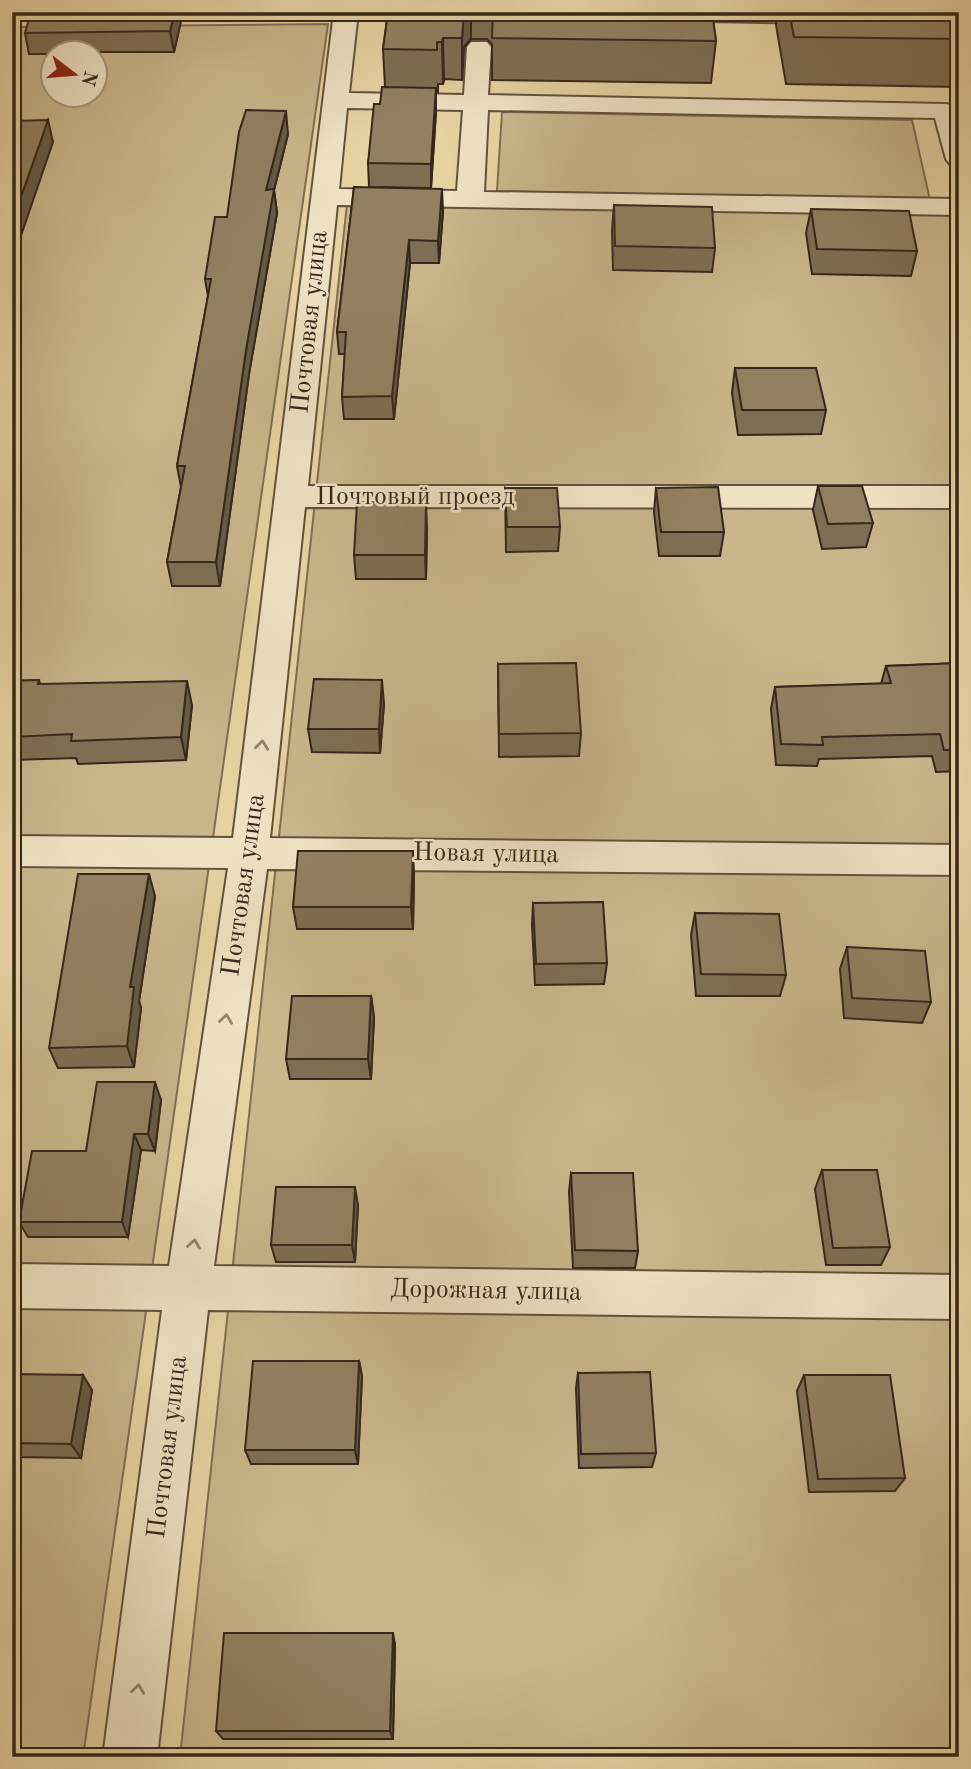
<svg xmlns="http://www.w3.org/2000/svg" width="971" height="1769" viewBox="0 0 971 1769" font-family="'Old Standard TT',serif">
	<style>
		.green { fill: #c9b68b; stroke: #806e53; stroke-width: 2; fill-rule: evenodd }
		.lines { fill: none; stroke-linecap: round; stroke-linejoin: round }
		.minor-casing { stroke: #62513d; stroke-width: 4 }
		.minor { fill: #efe2c3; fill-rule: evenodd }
		.wall { fill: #7e6e53; stroke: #36261b; stroke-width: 2 }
		.shaded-wall { fill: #665a44; stroke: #36261b; stroke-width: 2 }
		.building { fill: #928061; stroke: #36261b; stroke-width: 2 }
		.oneway { stroke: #92846f }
		.labels { text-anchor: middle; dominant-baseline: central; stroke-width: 5; stroke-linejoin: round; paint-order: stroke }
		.street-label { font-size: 26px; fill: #36261b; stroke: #efe2c3 }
	</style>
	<rect width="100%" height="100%" fill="#e7d3a2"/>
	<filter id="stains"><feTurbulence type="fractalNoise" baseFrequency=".00286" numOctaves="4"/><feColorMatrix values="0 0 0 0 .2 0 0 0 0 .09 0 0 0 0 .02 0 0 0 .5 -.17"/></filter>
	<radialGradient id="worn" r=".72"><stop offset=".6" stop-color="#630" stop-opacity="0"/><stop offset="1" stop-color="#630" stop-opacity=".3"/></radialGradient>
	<g class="green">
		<path d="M328,24L83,1757H12V27ZM52,52H94V94H52Z"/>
		<polygon points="502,112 912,120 930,200 497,191"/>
		<polygon points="347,204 959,215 959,1757 180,1757"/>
	</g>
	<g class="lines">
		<g class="minor-casing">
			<g id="minor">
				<path d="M334,12H358L349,93L464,95L467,47L471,42H487L491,47L488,95L946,104L955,106L959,112V167L950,164L946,159L935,118L488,110L484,192L959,199V215L337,205L308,486H959V508L305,507L270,838L959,845V875L267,869L214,1266L959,1275V1319L208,1310L157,1757H103L162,1310L12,1308V1264L169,1266L228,868L12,866V836L233,838ZM347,108L463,110L457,191L339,189Z"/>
				<polygon points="575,12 838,12 841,16 837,21 829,23 586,19"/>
			</g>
		</g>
		<use href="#minor" class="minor"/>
	</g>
	<g class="wall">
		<polygon points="183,12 174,52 52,52 52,54 29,54 25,33"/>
		<polygon points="388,12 712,12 716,41 711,83 492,80 492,44 487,39 471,39 464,47 462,80 444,79 443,84 438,84 438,92 436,92 436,112 431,188 369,187 368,163 380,104 385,87 383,49"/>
		<polygon points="777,12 959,12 959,87 786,84 776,25"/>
		<polygon points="288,134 274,190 277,213 249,374 220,586 172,586 167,562 181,487 177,466 208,296 205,279 227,217"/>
		<polygon points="354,187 443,211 439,263 410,263 394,419 344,419 342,397 345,354 339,354 337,332"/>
		<polygon points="614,205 715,248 712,272 613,270 612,230"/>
		<polygon points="811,209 917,251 911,276 812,274 806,233"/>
		<polygon points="735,368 826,410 821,434 738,435 732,393"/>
		<polygon points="818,486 873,523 866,547 822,549 813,510"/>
		<polygon points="505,488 560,527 558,551 506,552"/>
		<polygon points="656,488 724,532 720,556 659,556 654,512"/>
		<polygon points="427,527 426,579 356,579 354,555"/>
		<polygon points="959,663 959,771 936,772 932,756 819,759 817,766 776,765 771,709 775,687 881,684 886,666"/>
		<polygon points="498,664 581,733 579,756 499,757"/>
		<polygon points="39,680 40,684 192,705 186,760 78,764 76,758 12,760 12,681"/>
		<polygon points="384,704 380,753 312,752 308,729"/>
		<polygon points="414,873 413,929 297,929 293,907"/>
		<polygon points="155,896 139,1001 141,1008 134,1067 58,1068 49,1048"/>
		<polygon points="533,903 607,963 604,984 535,985 532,925"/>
		<polygon points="695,913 786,975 780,996 696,996 691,935"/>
		<polygon points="847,947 931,1002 922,1023 844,1018 840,969"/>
		<polygon points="371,996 374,1017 371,1079 290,1079 286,1059"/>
		<polygon points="161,1100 155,1151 141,1150 128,1237 28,1237 19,1222 86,1151"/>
		<polygon points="822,1170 890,1247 881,1265 826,1265 815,1189"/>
		<polygon points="571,1173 638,1251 635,1268 573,1268 569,1192"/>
		<polygon points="358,1205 355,1262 276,1262 271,1245"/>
		<polygon points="359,1361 362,1376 358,1464 251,1464 245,1450"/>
		<polygon points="578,1373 656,1453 652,1467 579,1468 576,1388"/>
		<polygon points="12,1374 92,1390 81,1458 12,1457"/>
		<polygon points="804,1375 905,1478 895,1491 809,1492 797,1391"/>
		<polygon points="395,1644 393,1739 223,1739 216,1731"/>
	</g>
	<g class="shaded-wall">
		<polygon points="175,12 183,12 174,52 170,31"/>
		<polygon points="464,12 471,12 471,39 464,47 462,80 462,38"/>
		<polygon points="443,38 444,79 443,84 442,42"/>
		<polygon points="436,88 436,112 431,188 431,164"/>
		<polygon points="286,111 288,134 274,190 277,213 249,374 220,586 216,562 246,350 266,190"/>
		<polygon points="48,120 53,142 12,262 12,222"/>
		<polygon points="442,189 443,211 439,263 438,241"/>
		<polygon points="409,240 410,263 394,419 392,396"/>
		<polygon points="426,502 427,527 426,579 425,555"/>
		<polygon points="382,680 384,704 380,753 379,729"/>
		<polygon points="187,681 192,705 186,760 181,737"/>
		<polygon points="413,851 414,873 413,929 411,907"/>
		<polygon points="149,874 155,896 139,1001 141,1008 134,1067 127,1046 130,987"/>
		<polygon points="371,996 374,1017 371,1079 368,1059"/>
		<polygon points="155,1082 161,1100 155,1151 148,1134"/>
		<polygon points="134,1134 141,1150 128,1237 122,1222"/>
		<polygon points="355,1187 358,1205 355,1262 352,1245"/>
		<polygon points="359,1361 362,1376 358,1464 355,1450"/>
		<polygon points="83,1375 92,1390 81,1458 71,1444"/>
		<polygon points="393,1633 395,1644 393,1739 390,1731"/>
	</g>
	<g class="building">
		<polygon points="31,12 175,12 170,31 25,33"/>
		<polygon points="388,12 464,12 462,38 443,38 442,42 437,42 437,50 383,49"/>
		<polygon points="493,12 712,12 716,41 492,38"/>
		<polygon points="789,12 959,12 959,39 794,37"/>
		<polygon points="382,87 436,88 431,164 368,163 374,104 380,104"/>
		<polygon points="246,110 286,111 266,190 274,189 246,350 216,562 167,562 185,466 177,466 211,279 205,279 215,217 227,217 239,132"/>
		<polygon points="48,120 12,222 12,121"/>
		<polygon points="354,187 442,189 438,241 409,240 392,396 342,397 346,332 337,332"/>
		<polygon points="614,205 712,207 715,248 615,246"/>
		<polygon points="811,209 909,211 917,251 817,249"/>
		<polygon points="735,368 816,368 826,410 742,410"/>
		<polygon points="818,486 862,486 873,523 828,524"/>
		<polygon points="718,487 724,532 661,532 656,488"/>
		<polygon points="505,488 557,488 560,527 507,527"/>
		<polygon points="357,502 426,502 425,555 354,555"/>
		<polygon points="576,663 581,733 499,734 498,664"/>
		<polygon points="959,663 959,750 944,750 940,734 822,737 823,745 781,744 775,687 891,683 886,666"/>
		<polygon points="314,679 382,680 379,729 308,729"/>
		<polygon points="39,680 38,684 187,681 181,737 71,741 72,734 12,737 12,681"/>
		<polygon points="298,851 413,851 411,907 293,907"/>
		<polygon points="78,874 149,874 130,987 134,987 127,1046 49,1048"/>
		<polygon points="603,902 607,963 536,964 533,903"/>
		<polygon points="695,913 779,914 786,975 701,974"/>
		<polygon points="847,947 925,951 931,1002 852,998"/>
		<polygon points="292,996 371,996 368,1059 286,1059"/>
		<polygon points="97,1082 155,1082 148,1134 134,1134 122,1222 19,1222 32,1151 86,1151"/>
		<polygon points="822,1170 877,1170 890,1247 833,1248"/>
		<polygon points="571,1173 633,1173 638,1251 575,1250"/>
		<polygon points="276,1187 355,1187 352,1245 271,1245"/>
		<polygon points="253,1361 359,1361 355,1450 245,1450"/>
		<polygon points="650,1372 656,1453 581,1454 578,1373"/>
		<polygon points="12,1374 83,1375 71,1444 12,1443"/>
		<polygon points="804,1375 890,1375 905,1478 818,1479"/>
		<polygon points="224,1633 393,1633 390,1731 216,1731"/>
	</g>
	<defs><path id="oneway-chevron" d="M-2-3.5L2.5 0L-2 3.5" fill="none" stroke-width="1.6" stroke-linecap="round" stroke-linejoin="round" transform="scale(1.75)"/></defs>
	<g class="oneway">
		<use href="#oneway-chevron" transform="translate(262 745) rotate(-83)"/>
		<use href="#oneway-chevron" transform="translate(226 1019) rotate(-82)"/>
		<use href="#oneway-chevron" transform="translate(194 1244) rotate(-82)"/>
		<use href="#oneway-chevron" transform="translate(138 1689) rotate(-83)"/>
	</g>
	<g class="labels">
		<g class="street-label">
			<text transform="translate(310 322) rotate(-84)">Почтовая улица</text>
			<text x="415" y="497">Почтовый проезд</text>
			<text transform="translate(486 854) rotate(1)">Новая улица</text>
			<text transform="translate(244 885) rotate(-82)">Почтовая улица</text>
			<text transform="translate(486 1291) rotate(1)">Дорожная улица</text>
			<text transform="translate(168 1447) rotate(-83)">Почтовая улица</text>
		</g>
	</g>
	<rect width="971" height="1769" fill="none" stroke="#e7d3a2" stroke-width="42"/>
	<rect x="14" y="14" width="943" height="1741" fill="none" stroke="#36261b" stroke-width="3.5"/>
	<rect x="21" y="21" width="929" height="1727" fill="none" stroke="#36261b" stroke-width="2"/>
	<g transform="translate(74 74) rotate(106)"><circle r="33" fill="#efe2c3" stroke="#a59780" stroke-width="2"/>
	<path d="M0-5L12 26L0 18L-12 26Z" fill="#8f2418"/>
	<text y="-10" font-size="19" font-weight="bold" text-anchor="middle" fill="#36261b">N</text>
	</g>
	<rect width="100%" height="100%" filter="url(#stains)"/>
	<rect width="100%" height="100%" fill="url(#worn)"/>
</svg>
